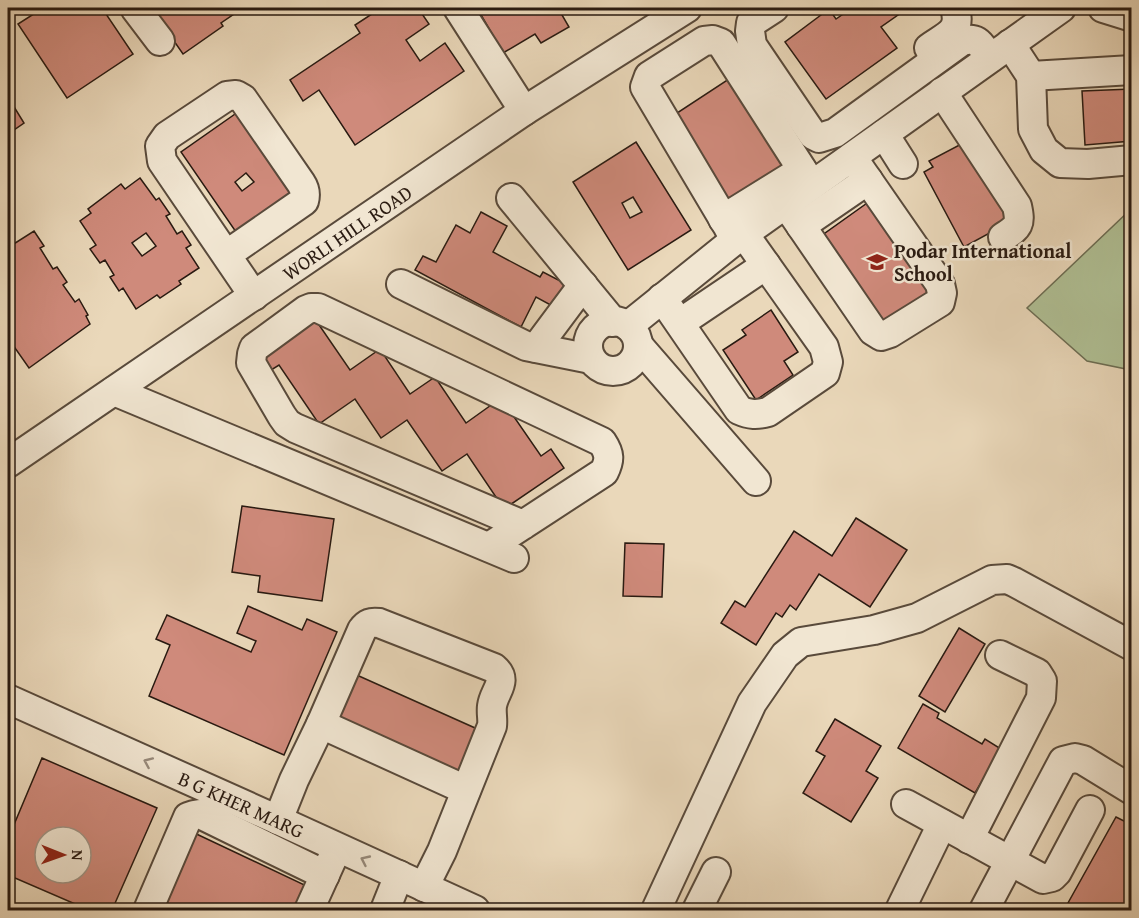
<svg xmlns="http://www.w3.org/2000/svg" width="1139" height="918" viewBox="0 0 1139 918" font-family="'Gentium Book Plus',serif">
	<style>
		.green { fill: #b0c095; stroke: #6c6d53; stroke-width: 1.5 }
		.building { fill: #cf8a7b; stroke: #291a11; stroke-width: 1.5; fill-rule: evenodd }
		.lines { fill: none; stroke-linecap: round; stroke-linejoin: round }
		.minor-casing { stroke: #594a3b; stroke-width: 32 }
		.minor { stroke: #f1e6d2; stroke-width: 28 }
		.oneway { stroke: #978a7b }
		.labels { text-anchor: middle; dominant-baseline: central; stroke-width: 5; stroke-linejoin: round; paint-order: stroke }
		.street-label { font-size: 20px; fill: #291a11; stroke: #f1e6d2 }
		.poi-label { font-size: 20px; font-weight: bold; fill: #291a11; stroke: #f1e6d2; text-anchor: start }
	</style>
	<rect width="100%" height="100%" fill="#ead8ba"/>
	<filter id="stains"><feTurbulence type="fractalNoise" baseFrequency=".00333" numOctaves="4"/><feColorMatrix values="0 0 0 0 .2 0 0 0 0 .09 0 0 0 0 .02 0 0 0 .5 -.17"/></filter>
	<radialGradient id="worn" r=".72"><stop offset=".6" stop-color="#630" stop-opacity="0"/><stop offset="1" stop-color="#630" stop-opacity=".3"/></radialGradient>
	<polygon class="green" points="1131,209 1131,370 1087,361 1027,308"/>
	<g class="building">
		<polygon points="43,8 102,8 133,54 67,98 18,24"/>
		<polygon points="151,8 243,8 221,23 223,26 183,54"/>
		<polygon points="381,8 418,8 429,24 406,40 420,61 445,43 464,71 355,145 319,90 303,101 290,80 360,33 355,25"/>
		<polygon points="477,8 558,8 569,27 541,43 535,34 503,53"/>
		<polygon points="852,8 908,8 881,27 897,48 826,99 785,42 829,9 836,19"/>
		<polygon points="738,73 794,169 729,207 674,115"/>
		<polygon points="1132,89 1132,141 1085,145 1082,91"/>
		<polygon points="8,97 24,123 8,134"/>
		<path d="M238,112L294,192L236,232L181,152ZM246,173L254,182L242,191L235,182Z"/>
		<polygon points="967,141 1010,222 964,247 924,172 933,167 929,161"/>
		<path d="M636,142L691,230L628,270L573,182ZM633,197L642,212L630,218L622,203Z"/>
		<path d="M140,178L156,200L159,198L170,214L166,216L177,234L182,231L191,245L186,248L199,268L179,281L181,284L160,298L157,295L136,309L123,288L119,291L110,277L114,275L105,260L100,263L90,249L96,245L80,221L91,213L88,209L121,184L125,189ZM146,233L156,246L142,256L132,243Z"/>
		<polygon points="870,201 932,289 883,324 821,236"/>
		<polygon points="481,212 507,226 493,252 540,277 543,272 570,286 558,309 536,297 521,327 415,270 423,256 436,262 456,225 470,233"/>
		<polygon points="34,231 44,246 40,248 53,269 57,267 67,282 63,285 75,302 79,299 88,315 86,316 90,324 29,368 8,338 8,244 9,247"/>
		<polygon points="771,310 798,352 784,361 793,375 756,400 723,350 746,335 742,330"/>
		<polygon points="315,319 350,370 380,349 410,394 435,377 466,423 501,398 541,456 551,449 564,468 504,509 467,454 442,471 407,420 381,438 355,399 319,424 279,365 268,372 258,357"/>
		<polygon points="242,506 334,519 322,601 258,592 260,576 232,572"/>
		<polygon points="856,518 907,550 870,607 819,574 796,610 790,605 782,617 776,613 756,645 721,623 735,601 745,607 794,531 832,556"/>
		<polygon points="625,543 664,544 662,597 623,596"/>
		<polygon points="248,606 302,630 307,619 337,632 284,755 149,696 170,645 156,639 167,615 251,652 256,641 237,633"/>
		<polygon points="959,628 985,644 945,712 919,696"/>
		<polygon points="350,672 484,732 463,778 330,718"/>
		<polygon points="923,704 939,713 937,718 982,744 985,739 1001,749 975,793 898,748"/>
		<polygon points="835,719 881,746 866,771 878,778 851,822 803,793 825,756 816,751"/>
		<path d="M42,758L157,808L112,910H89L8,875V839ZM45,837H81V873H45Z"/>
		<polygon points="1116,817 1132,825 1132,910 1081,910 1068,903"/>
		<polygon points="188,830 313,889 303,910 151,910"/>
	</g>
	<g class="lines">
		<g class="minor-casing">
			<g id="minor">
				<polyline points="135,8 160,41"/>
				<polyline points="458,8 524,111"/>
				<path d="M774,8L751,23L750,31L752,45L813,135L819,138L835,133L962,41C979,36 981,46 990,58"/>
				<polyline points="1103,8 1132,17"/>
				<polyline points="1010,44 1031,76 1033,129 1044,150 1060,163 1088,164 1132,160"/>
				<path d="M929,48C947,35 962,32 955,8"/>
				<polyline points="1031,76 1132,70"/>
				<path d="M942,92L1017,206C1021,224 1019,227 1003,237"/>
				<polyline points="884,134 903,164"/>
				<polyline points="511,198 613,322"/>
				<polyline points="786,204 873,331 881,336 890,333 940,302 942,293 940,284 852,157"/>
				<polyline points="723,219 802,170"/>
				<polyline points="801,226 868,180"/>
				<polyline points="735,240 727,225 645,87 649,76 704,41 713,40 721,43 812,185"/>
				<path d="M226,255L304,201C306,194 305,189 301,183L243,99L236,95L227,96L167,136L160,146L162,161L254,296"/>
				<polyline points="401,284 526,346 591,359"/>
				<path d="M662,298L739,410C750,415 757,415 768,412L825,373L828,362L824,347L744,234"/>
				<circle cx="613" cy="346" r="25"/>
				<polyline points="680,323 766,265"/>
				<polyline points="628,326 735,240 1061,8"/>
				<polyline points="638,345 756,481"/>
				<polyline points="536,348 583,285"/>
				<polyline points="114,391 514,558"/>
				<path id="s1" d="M8,463L524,111L687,8"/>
				<path d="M489,547C527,522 566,497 604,472C610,460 610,454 602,442L318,308H311L306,310L254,348L252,354L251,363L282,416L287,423L295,428L523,525"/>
				<path id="s2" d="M8,699L278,820L475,910"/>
				<polyline points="321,724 466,790"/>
				<polyline points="906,804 1043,879 1052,877 1057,872 1090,810"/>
				<path d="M278,820L294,780L321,724L362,630C367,623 371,622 379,623L494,668C509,681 494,691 492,706C491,713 493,719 492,726L442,851L424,887"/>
				<polyline points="969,839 1041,698 1042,681 1037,673 1000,655"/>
				<polyline points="148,910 188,817 194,815 200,814 325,875"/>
				<polyline points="309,910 333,857"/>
				<polyline points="385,910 399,875"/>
				<polyline points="656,910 752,703 785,655 801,642 874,630 917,618 992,580 1007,579 1014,582 1132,646"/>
				<polyline points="697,910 716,872"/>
				<polyline points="900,910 942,824"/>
				<polyline points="984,910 1063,761 1075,758 1083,760 1132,790"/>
			</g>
		</g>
		<use href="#minor" class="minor"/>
	</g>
	<defs><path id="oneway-chevron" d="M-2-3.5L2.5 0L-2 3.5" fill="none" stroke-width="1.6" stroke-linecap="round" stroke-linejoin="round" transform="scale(1.5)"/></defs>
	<g class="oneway">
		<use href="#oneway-chevron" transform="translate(148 762) rotate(-156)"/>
		<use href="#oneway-chevron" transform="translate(365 860) rotate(-155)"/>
	</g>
	<defs>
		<g id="school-bare" transform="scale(1.62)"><path d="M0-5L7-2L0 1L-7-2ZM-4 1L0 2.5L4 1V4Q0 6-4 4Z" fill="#8f2418" stroke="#f1e6d2" stroke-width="2.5" paint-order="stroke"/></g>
	</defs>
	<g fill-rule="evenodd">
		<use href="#school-bare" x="877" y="262"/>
	</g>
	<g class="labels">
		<g class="street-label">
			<text stroke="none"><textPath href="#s1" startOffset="410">WORLI HILL ROAD</textPath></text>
			<text stroke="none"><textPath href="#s2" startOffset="256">B G KHER MARG</textPath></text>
		</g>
		<g class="poi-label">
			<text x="894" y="250">Podar International<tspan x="894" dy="23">School</tspan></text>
		</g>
	</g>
	<rect width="1139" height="918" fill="none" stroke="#ead8ba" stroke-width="30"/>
	<rect x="9" y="9" width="1121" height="900" fill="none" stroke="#291a11" stroke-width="3"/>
	<rect x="15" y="15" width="1109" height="888" fill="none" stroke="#291a11" stroke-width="1.5"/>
	<g transform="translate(63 855) rotate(91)"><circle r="28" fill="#f1e6d2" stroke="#a19485" stroke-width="1.5"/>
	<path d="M0-4.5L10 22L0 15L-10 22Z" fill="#8f2418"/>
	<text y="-9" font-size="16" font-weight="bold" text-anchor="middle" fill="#291a11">N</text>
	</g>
	<rect width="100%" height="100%" filter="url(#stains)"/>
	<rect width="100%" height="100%" fill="url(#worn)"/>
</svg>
